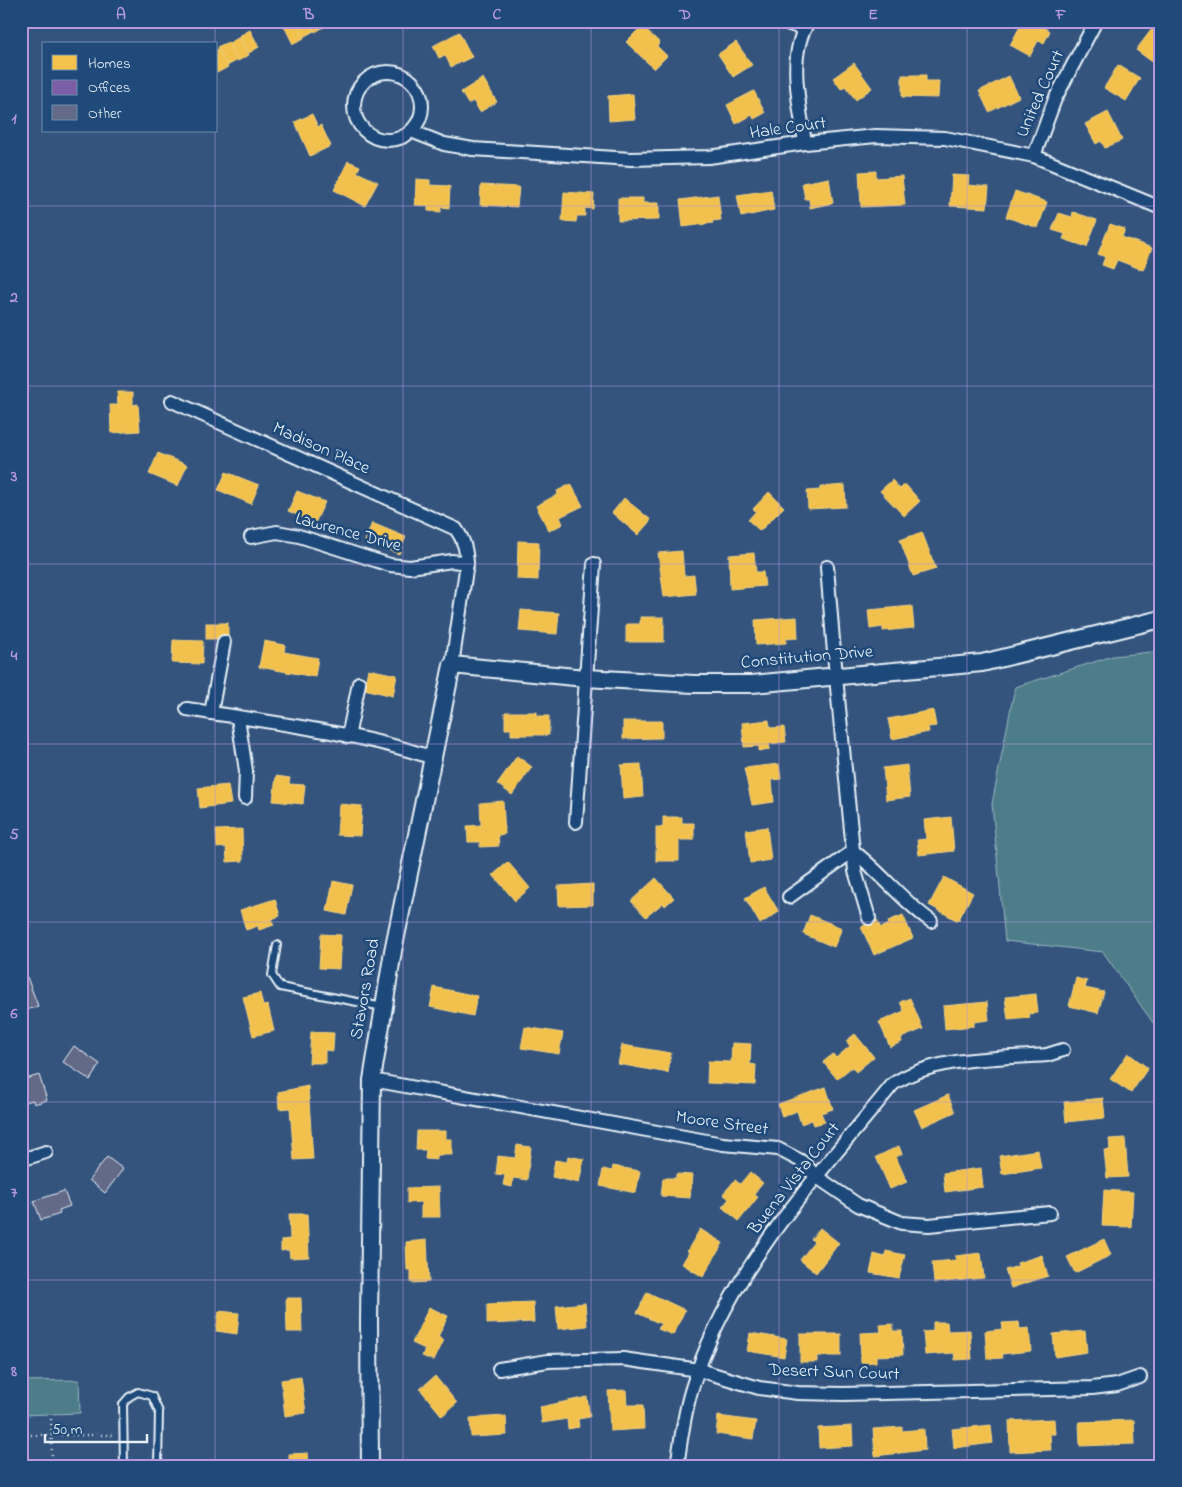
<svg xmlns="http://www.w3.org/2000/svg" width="1182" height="1487" viewBox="0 0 1182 1487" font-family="'Indie Flower',sans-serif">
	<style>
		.green { fill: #4d7d88; stroke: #9ab7c0 }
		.homes { fill: #f2c14e; stroke: #efcf81 }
		.offices { fill: #7b5ea7; stroke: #9c8abf }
		.building { fill: #646b88; stroke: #e8f1f8 }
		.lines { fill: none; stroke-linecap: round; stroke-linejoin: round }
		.service-casing { stroke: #e8f1f8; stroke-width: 10 }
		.minor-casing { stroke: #e8f1f8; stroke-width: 16 }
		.tertiary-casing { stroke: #e8f1f8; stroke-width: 20 }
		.path { stroke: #e8f1f8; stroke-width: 2.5; stroke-dasharray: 1 4; stroke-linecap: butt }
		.service { stroke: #1f4a7a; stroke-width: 6 }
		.minor { stroke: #1f4a7a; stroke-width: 12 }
		.tertiary { stroke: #1f4a7a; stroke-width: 16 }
		.grid { fill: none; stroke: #b798de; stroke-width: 1; stroke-opacity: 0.55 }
		.labels { text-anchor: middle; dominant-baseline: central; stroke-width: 5; stroke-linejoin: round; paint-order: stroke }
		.street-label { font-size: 18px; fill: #e8f1f8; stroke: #1f4a7a }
		.neatline { fill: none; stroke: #b798de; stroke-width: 2 }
		.grid-label { font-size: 16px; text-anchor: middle; font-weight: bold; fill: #b798de }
	</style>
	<rect width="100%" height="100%" fill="#34547e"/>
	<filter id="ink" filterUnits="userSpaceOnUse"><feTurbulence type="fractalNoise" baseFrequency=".02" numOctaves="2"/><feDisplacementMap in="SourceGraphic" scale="10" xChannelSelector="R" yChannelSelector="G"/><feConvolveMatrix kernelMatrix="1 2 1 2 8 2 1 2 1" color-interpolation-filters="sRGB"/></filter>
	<g filter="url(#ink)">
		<g class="green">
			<polygon points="1161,651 1161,1034 1103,952 1005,941 992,804 1015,687 1113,656"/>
			<polygon points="79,1380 80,1413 21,1415 21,1381"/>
		</g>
		<g class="homes">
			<polygon points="293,21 295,21 304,38 293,44 284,26"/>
			<polygon points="295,21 309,21 314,31 303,37"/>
			<polygon points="309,21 324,21 326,26 315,32"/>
			<polygon points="1023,21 1031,21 1050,31 1044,43 1038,41 1030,56 1010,45"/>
			<polygon points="1158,21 1161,22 1161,56 1155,64 1136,50"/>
			<polygon points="642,26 660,43 657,46 667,56 654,69 626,42"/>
			<polygon points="250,30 259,47 249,53 239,36"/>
			<polygon points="459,32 472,57 451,67 445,55 439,58 433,46"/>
			<polygon points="240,37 249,55 238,61 229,43"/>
			<polygon points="228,42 238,60 227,66 217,47"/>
			<polygon points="736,42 752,65 733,77 718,54"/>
			<polygon points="218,49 228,67 217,73 216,50"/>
			<polygon points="854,63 872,88 856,100 845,86 841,89 833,78"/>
			<polygon points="1118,65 1140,78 1126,101 1104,88"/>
			<polygon points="902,75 926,75 926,81 939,81 938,98 902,97"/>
			<polygon points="1009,76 1019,97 989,112 979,91"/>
			<polygon points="483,78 497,102 480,112 473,101 468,104 461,92"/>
			<polygon points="754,91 765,113 754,119 752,115 736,124 727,105"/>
			<polygon points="633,94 635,119 609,121 608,96"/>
			<polygon points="1108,112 1122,140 1105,148 1101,141 1096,144 1085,124"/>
			<polygon points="312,114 318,127 321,125 331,146 310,156 295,122"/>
			<polygon points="348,161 360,166 357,172 378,182 365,206 334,190"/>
			<polygon points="876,171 876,178 902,176 905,205 861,207 859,172"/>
			<polygon points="952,175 969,176 968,185 989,187 987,208 950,206"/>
			<polygon points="829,178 833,203 810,208 809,199 805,199 802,183"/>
			<polygon points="416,179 430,180 430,185 450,186 449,208 441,207 441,212 428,211 428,206 415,205"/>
			<polygon points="481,185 519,187 517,207 480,205"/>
			<polygon points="771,190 774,210 741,217 737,195"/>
			<polygon points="1015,191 1047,202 1038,228 1006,217"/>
			<polygon points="564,192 594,194 593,209 585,208 585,216 577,216 576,222 562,221"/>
			<polygon points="718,195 721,220 712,221 713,223 683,227 680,200"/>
			<polygon points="618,198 643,198 643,203 659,203 659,220 618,221"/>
			<polygon points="1073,212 1097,220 1087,247 1063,239 1065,234 1052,230 1059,213 1072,217"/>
			<polygon points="1110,224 1125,229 1122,237 1152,248 1143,270 1117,260 1113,269 1102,265 1105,257 1098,254"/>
			<polygon points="117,392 133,392 133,405 138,404 140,431 111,433 110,405 118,405"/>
			<polygon points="158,453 187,465 178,486 149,474"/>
			<polygon points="226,472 259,485 251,504 218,490"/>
			<polygon points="892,480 900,489 905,484 920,501 904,516 880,491"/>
			<polygon points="571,484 583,506 560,517 563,524 549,531 536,506 558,494 557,491"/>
			<polygon points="845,485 846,507 808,509 807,491 820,490 820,487"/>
			<polygon points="297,491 325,502 315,523 288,511"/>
			<polygon points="769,492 784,507 760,531 748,520 756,511 753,509"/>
			<polygon points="624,498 651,520 638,535 612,513"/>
			<polygon points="372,523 406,537 399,554 365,541"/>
			<polygon points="922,532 936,569 913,576 900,540"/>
			<polygon points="518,541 539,542 538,580 517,579"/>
			<polygon points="682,551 684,576 694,575 696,594 664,597 658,553"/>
			<polygon points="754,553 756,572 763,572 765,586 730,589 729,555"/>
			<polygon points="912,606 914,628 883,631 883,627 870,629 868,610"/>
			<polygon points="521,610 559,613 557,634 519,631"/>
			<polygon points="640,617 664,617 664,642 626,642 626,624 640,624"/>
			<polygon points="797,617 798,638 786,639 786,643 756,645 755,620"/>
			<rect x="206" y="623" width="22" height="16"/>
			<polygon points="173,640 203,641 202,664 172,663"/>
			<polygon points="264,641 285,645 284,652 318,658 315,677 259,667"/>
			<polygon points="368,669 397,675 393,696 364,689"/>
			<polygon points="933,710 936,726 928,727 929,732 892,739 888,719"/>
			<polygon points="505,712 537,712 537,716 549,716 549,735 511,735 511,729 505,729"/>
			<polygon points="769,720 770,728 784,727 786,742 769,744 770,749 759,751 759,746 744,747 742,723"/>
			<polygon points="623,721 662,721 662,738 623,739"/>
			<polygon points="517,756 532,767 512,795 497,784"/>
			<polygon points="641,764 643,797 623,799 621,765"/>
			<polygon points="779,764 781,779 772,780 774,802 752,805 744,768"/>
			<polygon points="907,765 910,797 886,800 883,768"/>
			<polygon points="276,776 290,778 289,784 305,785 303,804 273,801"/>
			<polygon points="228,785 231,804 200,808 198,788"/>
			<polygon points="503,801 505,834 498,835 499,846 480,847 480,842 468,842 467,826 481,825 480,803"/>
			<polygon points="339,804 362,806 360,836 337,835"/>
			<polygon points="663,817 682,817 682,823 694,823 694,840 679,840 679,861 656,861 656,827 663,827"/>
			<polygon points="951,817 954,851 919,855 917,840 926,839 924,820"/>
			<polygon points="767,827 771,860 750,863 746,830"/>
			<polygon points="242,829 243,861 227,862 226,847 217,848 216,830"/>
			<polygon points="508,862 530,888 515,901 493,875"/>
			<polygon points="944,877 973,893 958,921 929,905"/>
			<polygon points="656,878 674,898 665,906 663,903 646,917 631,901"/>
			<polygon points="333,881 352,885 346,915 327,911"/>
			<polygon points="593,884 593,905 559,906 558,886"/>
			<polygon points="764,887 779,912 760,924 745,898"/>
			<polygon points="275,899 280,916 271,919 274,925 259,930 258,926 246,930 240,910"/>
			<polygon points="810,915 842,928 834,947 803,934"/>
			<polygon points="903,915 913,938 874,955 861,927 877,920 881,928 889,924 888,921"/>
			<polygon points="321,934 341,935 339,969 319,968"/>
			<polygon points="1076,978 1087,981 1085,988 1104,992 1098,1013 1069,1006"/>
			<polygon points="434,987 477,996 473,1016 430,1007"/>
			<polygon points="260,993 263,1006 268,1005 274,1031 253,1036 243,997"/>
			<polygon points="1036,994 1038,1013 1029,1014 1030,1018 1008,1020 1005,997"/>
			<polygon points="910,998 923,1029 901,1038 902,1042 890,1047 879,1022 904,1011 900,1002"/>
			<polygon points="987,1002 989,1020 974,1022 974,1026 945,1029 943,1006"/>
			<polygon points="525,1027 563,1033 559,1054 521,1048"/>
			<polygon points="311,1032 334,1033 333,1051 325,1050 325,1063 309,1063"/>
			<polygon points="855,1034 874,1057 856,1072 852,1067 837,1079 823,1062 833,1054 836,1058 850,1046 846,1041"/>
			<polygon points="732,1043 751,1044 750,1064 756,1065 755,1085 707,1083 708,1061 731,1062"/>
			<polygon points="622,1045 671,1053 668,1073 618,1064"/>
			<polygon points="1128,1053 1148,1068 1131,1093 1110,1079"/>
			<polygon points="308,1086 313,1159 294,1160 290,1108 279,1109 278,1092"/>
			<polygon points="826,1087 833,1109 821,1113 825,1122 814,1125 812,1120 801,1124 797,1111 782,1117 778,1104"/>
			<polygon points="948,1095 955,1112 922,1127 914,1110"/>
			<polygon points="1103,1098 1105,1118 1066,1122 1064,1102"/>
			<polygon points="417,1131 446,1131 446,1139 452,1139 452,1155 437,1155 437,1160 425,1159 426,1150 416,1150"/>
			<polygon points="1125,1138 1128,1177 1107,1178 1104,1150 1110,1150 1109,1139"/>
			<polygon points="517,1145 531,1147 527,1180 513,1178 512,1187 503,1185 505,1175 496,1174 498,1156 515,1158"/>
			<polygon points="899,1146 902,1154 896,1157 907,1182 890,1189 876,1157"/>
			<polygon points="1038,1150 1041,1168 1002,1174 999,1156"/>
			<polygon points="568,1156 584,1159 579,1183 552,1177 555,1160 567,1162"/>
			<polygon points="613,1166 640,1171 636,1193 600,1186 603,1169 612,1171"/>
			<polygon points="981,1168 983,1187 945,1192 943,1173"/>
			<polygon points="750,1172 763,1183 754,1194 758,1197 739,1221 722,1207 729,1199 723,1194 735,1180 740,1184"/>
			<polygon points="676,1174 692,1175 690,1198 661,1196 663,1178 676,1178"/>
			<polygon points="439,1187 440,1217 421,1217 421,1202 407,1203 407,1188"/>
			<polygon points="1104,1190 1133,1192 1131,1227 1102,1226"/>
			<polygon points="289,1214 307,1214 309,1257 290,1258 289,1250 281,1251 281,1240 290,1239"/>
			<polygon points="820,1228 839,1243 816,1273 800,1260 814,1242 811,1239"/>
			<polygon points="700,1229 723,1243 703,1277 682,1264 689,1252 687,1251"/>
			<polygon points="1104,1239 1111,1255 1075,1273 1067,1257"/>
			<polygon points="427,1240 429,1282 411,1283 411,1270 407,1270 406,1242"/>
			<polygon points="886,1251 905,1255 899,1278 870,1273 874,1254 885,1257"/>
			<polygon points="981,1253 984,1278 934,1283 932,1262 956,1260 955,1256"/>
			<polygon points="1042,1255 1048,1276 1011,1288 1005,1270 1018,1266 1017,1263"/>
			<polygon points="647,1292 685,1310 673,1335 658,1329 661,1324 637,1313"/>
			<polygon points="286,1298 301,1298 302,1332 287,1332"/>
			<polygon points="533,1302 534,1322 487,1324 487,1304"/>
			<polygon points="585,1303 587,1326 558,1329 556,1306"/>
			<polygon points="429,1307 448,1316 438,1337 444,1340 434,1361 422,1356 425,1349 412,1343"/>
			<polygon points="219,1311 239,1313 237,1334 216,1331"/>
			<polygon points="933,1322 947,1322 948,1331 970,1330 972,1359 955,1360 954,1353 925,1355 923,1332 933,1331"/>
			<polygon points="1019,1322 1020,1329 1029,1328 1031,1351 1002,1354 1003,1358 987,1359 985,1331 1003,1329 1002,1323"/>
			<polygon points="893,1324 893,1331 902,1331 903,1355 876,1356 876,1362 861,1363 860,1333 881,1332 880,1325"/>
			<polygon points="1085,1331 1087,1352 1055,1357 1053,1334"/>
			<polygon points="750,1333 787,1339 784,1357 747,1351"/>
			<polygon points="800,1334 841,1334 841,1356 817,1356 817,1362 800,1362"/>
			<polygon points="435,1376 457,1403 442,1416 420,1389"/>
			<polygon points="301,1377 306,1413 285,1416 281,1380"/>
			<polygon points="626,1390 627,1405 643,1405 644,1429 610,1431 608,1391"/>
			<polygon points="587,1397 590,1417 578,1419 579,1427 568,1429 567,1419 542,1423 540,1407"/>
			<polygon points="506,1416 507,1435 471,1437 470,1418"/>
			<polygon points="718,1416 756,1421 753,1439 716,1434"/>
			<polygon points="1054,1419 1055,1434 1050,1434 1051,1450 1010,1452 1009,1421"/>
			<polygon points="1134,1420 1135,1444 1080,1446 1079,1422"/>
			<polygon points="991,1425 993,1443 954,1448 952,1429"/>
			<polygon points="852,1426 853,1446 819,1448 818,1428"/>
			<polygon points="902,1427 902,1431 924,1429 925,1450 875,1456 873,1429"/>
			<polygon points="308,1453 309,1466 289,1466 289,1454"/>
		</g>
		<polygon class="offices" points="21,1460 31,1460 32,1465 50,1466 21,1466"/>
		<g class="building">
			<polygon points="27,977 38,1006 21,1012 21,979"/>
			<polygon points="74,1046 100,1064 90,1080 63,1062"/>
			<polygon points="25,1074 26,1079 39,1075 47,1100 34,1104 33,1100 21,1103 21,1075"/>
			<polygon points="107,1157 123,1169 105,1193 89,1180"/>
			<polygon points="64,1191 70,1206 59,1210 60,1214 41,1220 34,1201"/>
		</g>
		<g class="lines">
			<g class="service-casing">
				<g id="service">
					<polyline points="277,945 272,975 280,987 383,1007"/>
					<polyline points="124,1466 123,1404 129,1397 138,1392 152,1396 159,1412 158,1466"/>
				</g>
			</g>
			<g class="minor-casing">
				<g id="minor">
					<polyline points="781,21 804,29"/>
					<circle cx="388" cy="106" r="34"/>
					<polyline points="411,131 444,144 473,149 631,159 709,157 805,143 876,136 945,138 1034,156 1161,208"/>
					<path d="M805,143C800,106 786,55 809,21"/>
					<polyline points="1034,156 1055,99 1096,21"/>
					<path d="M172,401L456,529C464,540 466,549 467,563L452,665"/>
					<polyline points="251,537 277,532 299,536 390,565 410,567 452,561 467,563"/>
					<polyline points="827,567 836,677 855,871 869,918"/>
					<path d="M187,709C265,722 359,732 433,758"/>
					<polyline points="211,713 224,642"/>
					<polyline points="238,718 246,771 245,798"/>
					<polyline points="348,737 359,683"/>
					<polyline points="576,822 594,564"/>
					<path d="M853,851C881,872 902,901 931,921"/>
					<polyline points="789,897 853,851"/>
					<polyline points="372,1080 723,1144 778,1149 801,1161 817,1177 858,1205 902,1223 929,1225 1050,1213"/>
					<polyline points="21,1160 46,1152"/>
					<polyline points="499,1369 548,1361 623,1359 699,1370 759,1388 798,1393 843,1394 1092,1388 1117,1385 1140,1377"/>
					<path d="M677,1466C681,1440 684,1413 692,1388C728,1269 817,1178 893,1084C934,1056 999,1059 1047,1055L1063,1050"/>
				</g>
			</g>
			<g class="tertiary-casing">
				<polyline id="tertiary" points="370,1466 369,1321 372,1080 393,951 452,665 585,678 694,684 752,684 982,663 1161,619"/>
			</g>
			<g class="path">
				<polyline points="51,1414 52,1459"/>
				<polyline points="21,1435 114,1435"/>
			</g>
			<use href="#service" class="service"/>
			<use href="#minor" class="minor"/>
			<use href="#tertiary" class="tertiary"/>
		</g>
	</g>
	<path class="grid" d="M215,21V44M403,21V1466M591,21V1466M779,21V1466M967,21V1466M215,131V1466M21,206H1161M21,386H1161M21,564H1161M21,744H1161M21,922H1161M21,1102H1161M21,1280H1161"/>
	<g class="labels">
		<g class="street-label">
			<text transform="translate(1041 94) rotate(-66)">United Court</text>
			<text transform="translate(788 129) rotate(-8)">Hale Court</text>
			<text transform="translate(321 449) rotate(24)">Madison Place</text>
			<text transform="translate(348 533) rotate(15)">Lawrence Drive</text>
			<text transform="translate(807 658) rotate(-5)">Constitution Drive</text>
			<text transform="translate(366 989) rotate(-80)">Stavors Road</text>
			<text transform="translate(722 1124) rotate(8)">Moore Street</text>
			<text transform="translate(795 1179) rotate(-52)">Buena Vista Court</text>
			<text transform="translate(834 1373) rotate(2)">Desert Sun Court</text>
		</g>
	</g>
	<rect width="1182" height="1487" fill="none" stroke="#1f4a7a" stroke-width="55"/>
	<rect x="42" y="42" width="175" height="90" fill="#1f4a7a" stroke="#6f8dac"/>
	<rect x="52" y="55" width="25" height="15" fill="#f2c14e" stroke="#6f8dac"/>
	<text x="88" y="68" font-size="15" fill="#e8f1f8">Homes</text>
	<rect x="52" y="80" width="25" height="15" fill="#7b5ea7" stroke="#6f8dac"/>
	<text x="88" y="92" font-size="15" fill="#e8f1f8">Offices</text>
	<rect x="52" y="105" width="25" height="15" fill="#646b88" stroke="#6f8dac"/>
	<text x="88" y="118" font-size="15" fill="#e8f1f8">Other</text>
	<path d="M45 1434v8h102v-8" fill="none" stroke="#e8f1f8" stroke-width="2.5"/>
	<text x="52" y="1434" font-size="15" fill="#e8f1f8" stroke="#1f4a7a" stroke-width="4" paint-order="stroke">50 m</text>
	<rect x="28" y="28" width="1126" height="1432" class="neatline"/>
	<g class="grid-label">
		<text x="121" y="19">A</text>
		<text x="309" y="19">B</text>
		<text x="497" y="19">C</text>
		<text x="685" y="19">D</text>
		<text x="873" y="19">E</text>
		<text x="1061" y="19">F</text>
		<text x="14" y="123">1</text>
		<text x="14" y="302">2</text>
		<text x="14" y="481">3</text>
		<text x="14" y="660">4</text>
		<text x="14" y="839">5</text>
		<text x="14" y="1018">6</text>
		<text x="14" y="1197">7</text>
		<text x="14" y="1376">8</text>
	</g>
</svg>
